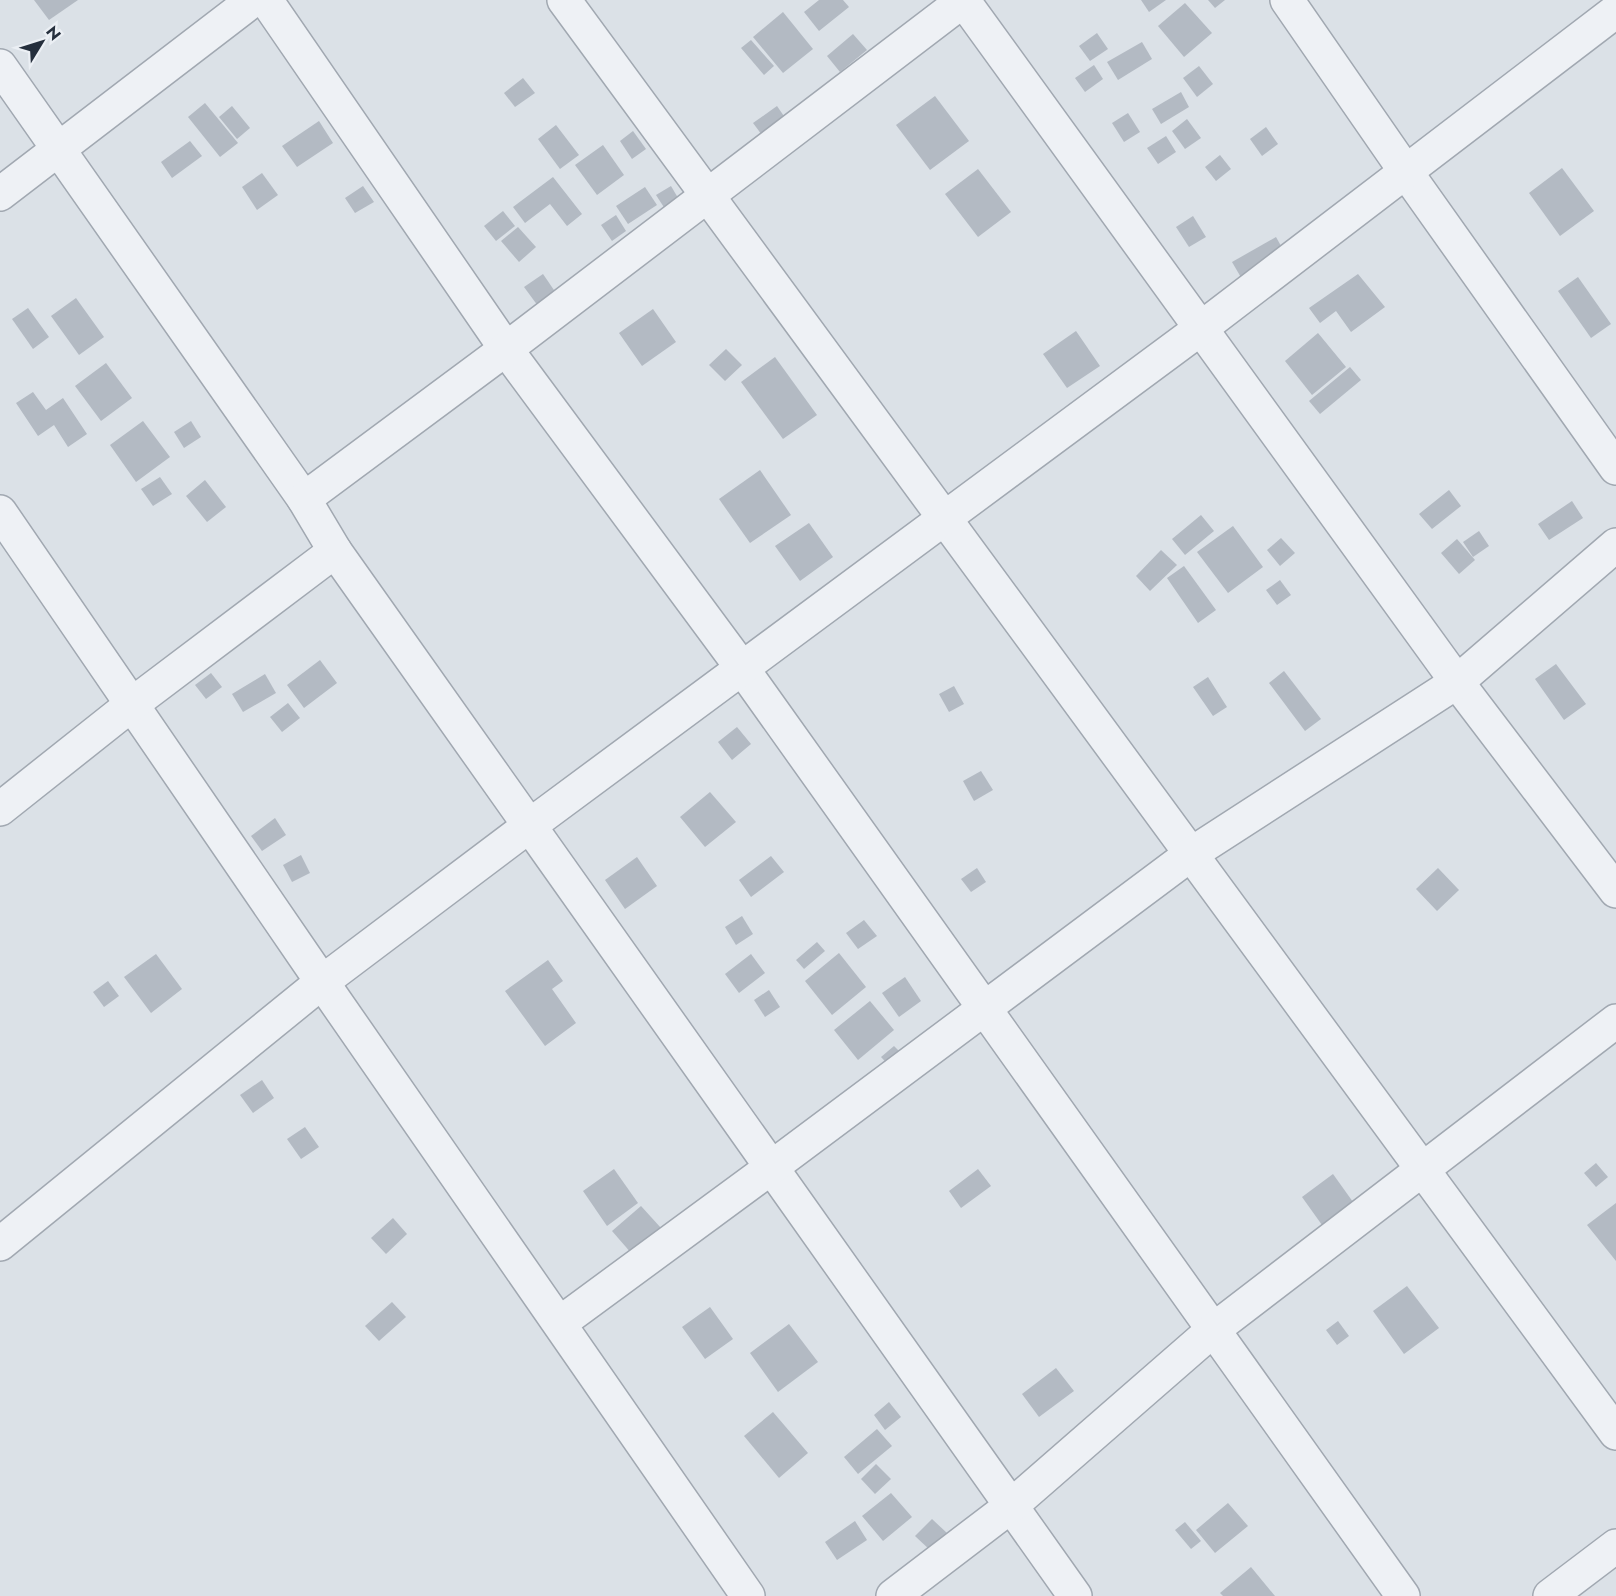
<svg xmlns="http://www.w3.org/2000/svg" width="1616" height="1596" viewBox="0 0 1616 1596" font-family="Jost,sans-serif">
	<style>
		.building { fill: #b3bac3 }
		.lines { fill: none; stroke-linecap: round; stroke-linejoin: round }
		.minor-casing { stroke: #a1a8b1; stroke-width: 36 }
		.minor { stroke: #eef1f5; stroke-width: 33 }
	</style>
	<rect width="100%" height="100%" fill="#dbe1e7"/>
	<g class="building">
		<polygon points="34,0 78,0 49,20"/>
		<polygon points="819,0 843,0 849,7 819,31 804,12"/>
		<polygon points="1141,0 1166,0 1149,12"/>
		<polygon points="1208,0 1225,0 1215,8"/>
		<polygon points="1185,3 1212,33 1184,57 1158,26"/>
		<polygon points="783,12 813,49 783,73 753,37"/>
		<polygon points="1097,33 1108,49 1090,61 1079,46"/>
		<polygon points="853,34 867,50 840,72 827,56"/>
		<polygon points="751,40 774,66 764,75 741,48"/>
		<polygon points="1142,42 1152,59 1118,80 1107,62"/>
		<polygon points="1094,65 1103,79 1085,92 1075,78"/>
		<polygon points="1199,66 1213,84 1197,97 1183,78"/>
		<polygon points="523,78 535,93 515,107 504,93"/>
		<polygon points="1181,92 1189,107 1161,124 1152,109"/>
		<polygon points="935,96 969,141 930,170 896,125"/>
		<polygon points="205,103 238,143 220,157 188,117"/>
		<polygon points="232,106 250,128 237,139 219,117"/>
		<polygon points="777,106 788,122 765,139 753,123"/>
		<polygon points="1128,113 1140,132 1124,142 1112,123"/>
		<polygon points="1187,119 1201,138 1185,149 1172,131"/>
		<polygon points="319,121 333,143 297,167 282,146"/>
		<polygon points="556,125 579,155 560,169 538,139"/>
		<polygon points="1266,127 1278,144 1262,156 1250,139"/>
		<polygon points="633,131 646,149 632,159 620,141"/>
		<polygon points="1166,136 1176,152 1158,164 1147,148"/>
		<polygon points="190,141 202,156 172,178 161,162"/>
		<polygon points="603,145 624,175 597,195 575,165"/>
		<polygon points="1220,155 1231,169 1216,181 1205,167"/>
		<polygon points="1562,168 1594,211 1560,236 1529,193"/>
		<polygon points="978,169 1011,212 978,237 945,194"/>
		<polygon points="262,173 278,195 257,210 242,187"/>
		<polygon points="553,177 582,214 567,226 550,204 525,223 513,207"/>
		<polygon points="363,186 374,202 355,213 345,198"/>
		<polygon points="671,186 681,203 667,212 656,195"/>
		<polygon points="645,187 657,205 628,224 616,206"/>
		<polygon points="503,211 515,226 496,241 484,226"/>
		<polygon points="616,215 626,231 612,241 601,225"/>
		<polygon points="1193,216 1206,237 1189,247 1176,227"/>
		<polygon points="518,227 536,247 519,262 501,241"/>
		<polygon points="1276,237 1289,260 1246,286 1232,262"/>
		<polygon points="543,274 556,293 538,306 524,287"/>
		<polygon points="1358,274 1385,307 1351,332 1336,311 1320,323 1309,308"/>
		<polygon points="1578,277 1611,324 1591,338 1558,291"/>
		<polygon points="76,298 104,337 79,355 51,316"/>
		<polygon points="28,308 49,337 33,349 12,319"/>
		<polygon points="653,309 676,342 642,366 619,333"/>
		<polygon points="1076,331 1100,366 1067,388 1043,354"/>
		<polygon points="1318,333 1346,367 1312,395 1285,361"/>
		<polygon points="726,349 742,365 725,381 709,365"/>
		<polygon points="775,357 817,415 783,439 741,382"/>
		<polygon points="106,363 132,398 101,421 75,386"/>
		<polygon points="1350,367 1361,380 1320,414 1309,401"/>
		<polygon points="33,392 46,410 63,398 87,434 68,447 54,425 38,436 16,403"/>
		<polygon points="143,421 170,457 136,482 110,445"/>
		<polygon points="191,421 201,437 184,448 174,432"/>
		<polygon points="760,470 791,515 750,543 719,499"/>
		<polygon points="160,477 172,494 153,506 141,489"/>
		<polygon points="205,480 226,507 207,522 186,496"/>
		<polygon points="1449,490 1461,506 1432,529 1419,514"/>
		<polygon points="1572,501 1583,518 1549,540 1538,524"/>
		<polygon points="1201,515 1214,531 1185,555 1172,539"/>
		<polygon points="809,523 833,557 800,581 775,546"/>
		<polygon points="1233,526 1263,567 1228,593 1197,552"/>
		<polygon points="1479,531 1489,546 1473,557 1463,542"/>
		<polygon points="1281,538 1295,553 1280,566 1267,550"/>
		<polygon points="1457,539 1475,560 1459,574 1441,553"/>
		<polygon points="1161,550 1177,565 1150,591 1136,576"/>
		<polygon points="1184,566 1216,610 1198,623 1167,578"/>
		<polygon points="1280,580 1291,595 1277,605 1266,590"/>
		<polygon points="320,660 337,683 304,708 287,685"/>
		<polygon points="1556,664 1586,704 1564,720 1535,679"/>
		<polygon points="1284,671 1321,719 1305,731 1269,683"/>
		<polygon points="211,673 222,687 206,699 195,685"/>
		<polygon points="265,674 276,693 243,712 232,694"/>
		<polygon points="1208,677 1227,707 1213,716 1193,687"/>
		<polygon points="954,686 964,704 949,712 939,694"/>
		<polygon points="288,703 300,718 282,732 270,717"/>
		<polygon points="737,727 751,744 732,760 718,742"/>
		<polygon points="981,771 993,790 974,801 963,781"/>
		<polygon points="710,792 736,822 705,847 680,817"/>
		<polygon points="275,818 286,835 262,851 251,836"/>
		<polygon points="301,855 310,873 292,882 283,865"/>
		<polygon points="771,856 784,872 751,897 739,880"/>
		<polygon points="637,857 657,886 625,909 605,880"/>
		<polygon points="977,868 986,882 971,892 961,879"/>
		<polygon points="1438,868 1459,890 1437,911 1416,889"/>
		<polygon points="742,916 753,934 736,945 725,927"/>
		<polygon points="864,920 877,936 858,949 846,933"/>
		<polygon points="817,942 825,951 804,969 796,960"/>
		<polygon points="839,953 866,987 832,1015 805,981"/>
		<polygon points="156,954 182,989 151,1013 124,977"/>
		<polygon points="751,954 765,973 739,993 725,974"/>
		<polygon points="548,960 563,981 552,989 576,1023 545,1046 505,991"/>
		<polygon points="905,977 921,1001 899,1017 882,993"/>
		<polygon points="108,981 119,996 104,1007 93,992"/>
		<polygon points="769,990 780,1007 765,1017 754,1000"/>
		<polygon points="870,1001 894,1030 858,1060 834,1030"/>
		<polygon points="894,1046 906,1058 894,1071 881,1057"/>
		<polygon points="262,1080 274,1098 253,1113 240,1095"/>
		<polygon points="305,1127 319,1147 301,1159 287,1139"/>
		<polygon points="1596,1163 1608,1177 1596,1187 1584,1173"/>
		<polygon points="614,1169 638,1203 607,1226 583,1191"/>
		<polygon points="978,1169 991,1186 961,1208 949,1191"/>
		<polygon points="1333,1174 1353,1202 1322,1225 1302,1197"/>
		<polygon points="1616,1203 1616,1261 1587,1225"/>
		<polygon points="641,1206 661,1228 632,1254 612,1231"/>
		<polygon points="393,1218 407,1234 386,1254 371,1238"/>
		<polygon points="1407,1286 1439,1328 1404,1354 1373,1311"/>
		<polygon points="392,1302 406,1317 379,1341 365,1326"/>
		<polygon points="710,1307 733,1339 705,1359 682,1327"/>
		<polygon points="1338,1321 1349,1336 1337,1345 1326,1330"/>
		<polygon points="789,1324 818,1362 778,1392 750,1353"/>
		<polygon points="1056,1368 1074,1391 1039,1417 1022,1394"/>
		<polygon points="889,1402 901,1417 885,1430 874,1415"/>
		<polygon points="773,1412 808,1453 779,1478 744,1436"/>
		<polygon points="877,1429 892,1446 858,1474 844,1457"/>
		<polygon points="876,1464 891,1479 875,1494 861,1479"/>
		<polygon points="891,1493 912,1517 883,1541 862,1516"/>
		<polygon points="1228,1503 1248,1526 1215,1553 1196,1530"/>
		<polygon points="932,1519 948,1534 931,1551 915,1536"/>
		<polygon points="855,1521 867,1540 837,1560 825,1542"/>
		<polygon points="1185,1522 1201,1541 1191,1549 1175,1530"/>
		<polygon points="1251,1567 1275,1596 1223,1596 1220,1593"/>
	</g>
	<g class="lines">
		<g class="minor-casing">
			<g id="minor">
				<polyline points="266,0 506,349 742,668 1403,1596"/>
				<polyline points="564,0 1616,1433"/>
				<polyline points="963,0 1457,682 1616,891"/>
				<polyline points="1287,0 1406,172 1616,468"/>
				<polyline points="0,66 304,499 335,551"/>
				<polyline points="0,194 253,0"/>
				<polyline points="304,499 506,349 964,0"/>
				<polyline points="0,512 322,982 748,1596"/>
				<polyline points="0,809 131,705 335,551 1075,1596"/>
				<polyline points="0,1244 322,982 529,826 1200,329 1616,11"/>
				<polyline points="560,1323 772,1167 1191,854 1457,682 1616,545"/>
				<polyline points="893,1596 1011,1506 1213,1330 1616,1021"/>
				<polyline points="1550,1596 1616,1546"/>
			</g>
		</g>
		<use href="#minor" class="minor"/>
	</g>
	<g transform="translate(42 42) rotate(52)" stroke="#ebeff4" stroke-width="4.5" paint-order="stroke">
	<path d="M0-4.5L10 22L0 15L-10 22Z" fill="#252f3d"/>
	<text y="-9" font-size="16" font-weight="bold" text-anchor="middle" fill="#252f3d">N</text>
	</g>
</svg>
